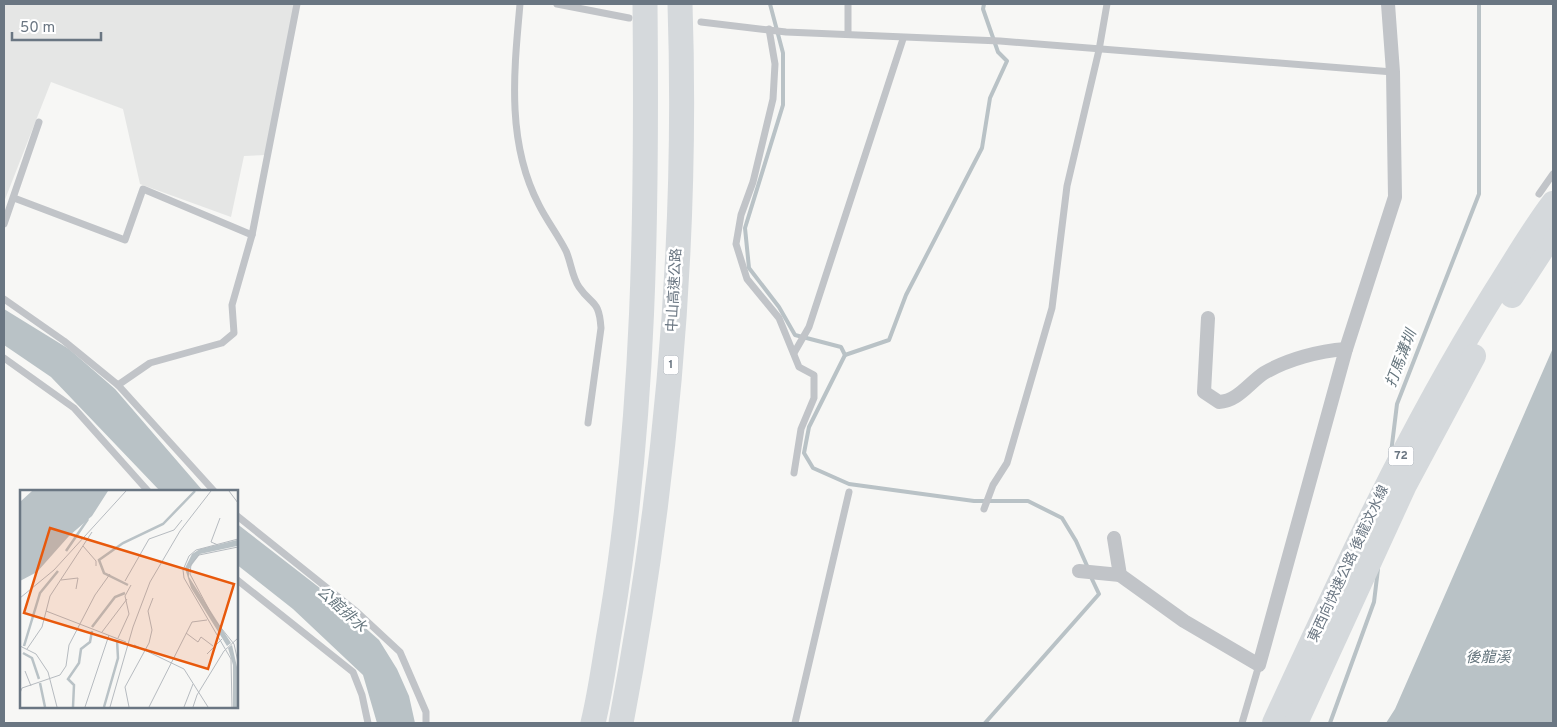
<svg xmlns="http://www.w3.org/2000/svg" width="1557" height="727" viewBox="0 0 1557 727" font-family="Overpass,'Noto Sans TC',sans-serif">
	<style>
		.built { fill: #e5e6e5 }
		.water { fill: #b9c2c6 }
		.lines { fill: none; stroke-linecap: round; stroke-linejoin: round }
		.stream { stroke: #b9c2c6; stroke-width: 4 }
		.service { stroke: #c1c4c8; stroke-width: 7 }
		.minor { stroke: #c1c4c8; stroke-width: 14 }
		.trunk { stroke: #d5d9dc; stroke-width: 24 }
		.motorway { stroke: #d5d9dc; stroke-width: 25 }
		.labels { text-anchor: middle; dominant-baseline: central; stroke-width: 5; stroke-linejoin: round; paint-order: stroke }
		.shield { fill: #fff; stroke: #979fa8; stroke-width: 1 }
		.shield-label { font-size: 12px; font-weight: bold; fill: #6a7682 }
		.street-label { font-size: 14px; fill: #6a7682; stroke: #fff }
		.water-label { font-size: 15px; font-style: italic; fill: #66767e; stroke: #fff }
		.inset-river { fill: none; stroke: #b9c2c6; stroke-width: 2.5 }
		.inset-road { fill: none; stroke: #b6bbc0; stroke-width: 1 }
		.view { fill: #e8590c; fill-opacity: 0.15; stroke: #e8590c; stroke-width: 2.5 }
		.inset-edge { fill: none; stroke: #6a7682; stroke-width: 2.5 }
	</style>
	<rect width="100%" height="100%" fill="#f7f7f5"/>
	<polygon class="built" points="4,4 294,4 266,155 244,156 231,217 140,184 123,109 51,82 4,202"/>
	<g class="water">
		<polygon points="4,309 69,349 115,389 203,491 160,491 51,377 4,345"/>
		<polygon points="1553,348 1553,723 1386,723 1395,709"/>
		<polygon points="236,523 325,592 379,640 397,669 409,696 415,723 377,723 363,675 293,609 236,564"/>
	</g>
	<g class="lines">
		<g class="stream">
			<polyline points="770,4 783,53 783,105 745,228 749,268 779,307 795,335 841,347 845,355"/>
			<polyline points="984,4 983,9 998,52 1007,61 990,98 982,148 906,295 889,340 845,355 809,427 804,453 813,468 849,484 974,501 1028,501 1062,518 1076,541 1088,568"/>
			<polyline points="1391,453 1397,404 1479,194 1479,4"/>
			<polyline points="985,723 1099,594 1090,575"/>
			<polyline points="1330,723 1374,602 1378,569"/>
		</g>
		<g class="service">
			<path d="M520,4C514,71 506,142 539,205C547,221 558,235 566,251C571,262 572,277 579,287C592,306 599,299 601,328L588,423"/>
			<polyline points="557,4 629,18"/>
			<polyline points="701,22 786,32 1000,41 1393,72"/>
			<polyline points="769,29 775,64 773,99 753,182 741,215 736,244 747,279 779,318 799,367 814,375 814,398 801,429 794,473"/>
			<polyline points="848,34 848,4"/>
			<polyline points="1539,194 1553,174"/>
			<polyline points="14,198 125,240 143,189 252,235"/>
			<polyline points="4,224 39,122"/>
			<polyline points="4,299 64,341 118,385 214,491"/>
			<polyline points="794,353 809,327 903,39"/>
			<polyline points="4,358 74,408 148,491"/>
			<polyline points="118,385 150,363 222,343 234,333 232,305 252,235 297,4"/>
			<polyline points="984,509 993,485 1007,463 1052,308 1067,186 1099,50 1107,4"/>
			<polyline points="236,515 357,612 400,652 426,712 426,723"/>
			<polyline points="236,579 353,672 362,695 368,723"/>
			<polyline points="795,723 849,492"/>
			<polyline points="1242,723 1259,665"/>
		</g>
		<g class="minor">
			<path d="M1208,318L1204,392L1219,402C1238,401 1249,383 1264,373C1288,359 1319,351 1346,349"/>
			<polyline points="1114,538 1120,575 1184,621 1259,665 1346,349 1395,197 1393,72 1388,4"/>
			<polyline points="1079,571 1120,575"/>
		</g>
		<g class="trunk">
			<polyline points="1512,296 1553,233"/>
			<path d="M1274,723C1341,577 1408,431 1493,295C1513,264 1531,232 1553,203"/>
			<polyline points="1296,723 1405,485 1474,356"/>
		</g>
		<g class="motorway">
			<path d="M593,723C601,690 605,656 611,623C645,419 647,210 645,4"/>
			<path d="M621,723C666,486 688,245 680,4"/>
		</g>
	</g>
	<g class="labels">
		<g class="shield">
			<rect x="663.5" y="355.5" width="15" height="19" rx="4"/>
			<rect x="1388.5" y="446.5" width="25" height="19" rx="4"/>
		</g>
		<g class="shield-label">
			<text x="671" y="365">1</text>
			<text x="1401" y="456">72</text>
		</g>
		<g class="street-label">
			<text transform="translate(675 290) rotate(-87)">中山高速公路</text>
			<text transform="translate(1349 564) rotate(-65)">東西向快速公路 後龍汶水線</text>
		</g>
		<g class="water-label">
			<text transform="translate(1402 359) rotate(-69)">打馬溝圳</text>
			<text transform="translate(341 610) rotate(42)">公館排水</text>
			<text x="1488" y="658">後龍溪</text>
		</g>
	</g>
	<g transform="translate(20 490)">
		<rect width="218" height="218" fill="#f7f7f5"/>
		<path d="M12,1H88L72,26L49,46L17,82L0,91V12ZM217,50V56L180,64L169,79V87L211,153L207,156L171,98L165,78L172,64L180,59ZM212,155L217,177V217H213V175L208,158Z" fill="#b9c2c6"/>
		<path class="inset-river" d="M46,61L68,29M108,95L84,83L79,70L103,53L143,34L175,1M72,137L95,107L105,103M4,156L20,103L38,81M3,163L12,168L19,189M20,193L25,217M53,217L54,195L48,189L59,173L61,159L70,152L72,141M84,217L98,168L97,150"/>
		<path class="inset-road" d="M209,1L218,13M198,55L191,52L200,28M63,56L76,71V76M218,57L179,65L171,74L170,84L194,129L214,154L218,172M41,90L58,88L56,99M105,91L129,49L154,40L162,30M0,108L34,80L106,1M26,121L106,152M82,142L107,109M166,143L178,152L181,147L193,156M98,148L109,124L105,106L111,95M114,155L164,179L188,217M0,156L16,164L28,182L37,217M7,159L22,137L30,106L72,42M187,164L202,149M5,181L11,196M0,203L2,198L40,185L46,176L49,155L75,105L90,84M65,217L89,145M90,217L113,137L130,92L160,41L191,1M109,217L105,197L129,153L132,140L128,121L133,108M129,217L172,132L187,130M164,217L173,194M173,217L177,205L204,161L218,148M212,217L211,169L164,88L163,80L169,66L176,60L218,49"/>
		<path class="view" d="M30,38L214,94L188,179L4,123Z"/>
		<rect width="218" height="218" class="inset-edge"/>
	</g>
	<rect width="1557" height="727" fill="none" stroke="#6a7682" stroke-width="10"/>
	<path d="M12 32v8h89v-8" fill="none" stroke="#6a7682" stroke-width="2.5"/>
	<text x="20" y="32" font-size="15" fill="#6a7682" stroke="#ffffff" stroke-width="4" paint-order="stroke">50 m</text>
</svg>
